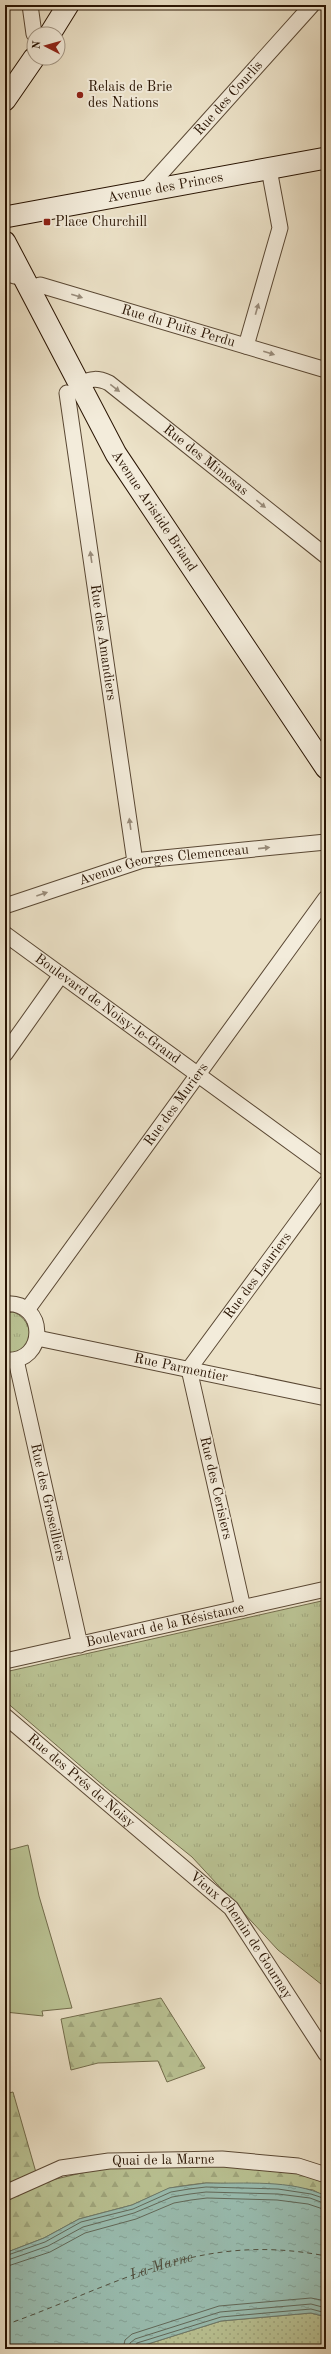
<svg xmlns="http://www.w3.org/2000/svg" width="331" height="2354" viewBox="0 0 331 2354" font-family="'Old Standard TT',serif">
	<style>
		.grass { fill: url(#grass-tufts); stroke: #726c4c }
		.forest { fill: url(#forest-firs); stroke: #726c4c }
		.park { fill: url(#park-dots); stroke: #726c4c }
		.garden { fill: #bac394; stroke: #726c4c }
		.water { fill: url(#water-ripples); stroke: #6c7a6c }
		.lines { fill: none; stroke-linecap: round; stroke-linejoin: round }
		.shore { stroke: #61695a; stroke-width: 1 }
		.ferry { stroke: #505040; stroke-width: 1; stroke-dasharray: 5 4; stroke-linecap: butt }
		.street-casing { stroke: #5a4834; stroke-width: 17 }
		.secondary-casing { stroke: #291403; stroke-width: 23 }
		.street { stroke: #f3ecdb; stroke-width: 15 }
		.secondary { stroke: #f3ecdb; stroke-width: 21 }
		.oneway { fill: #988b7a }
		.poi-dot { fill: #8f2418; stroke: #f3ecdb; stroke-width: 1.5 }
		.labels { text-anchor: middle; dominant-baseline: central; stroke-width: 4; stroke-linejoin: round; paint-order: stroke }
		.poi-label { font-size: 14px; fill: #291403; stroke: #f3ecdb; text-anchor: start }
		.street-label { font-size: 14px; fill: #291403; stroke: #f3ecdb }
		.water-label { font-size: 15px; font-style: italic; fill: #505040; stroke: #f3ecdb }
	</style>
	<defs>
		<pattern id="grass-tufts" width="24" height="20" patternUnits="userSpaceOnUse"><rect width="24" height="20" fill="#bac394"/><path d="M3 7l-1-3M5 7V3M7 7l1-3M15 17l-1-3M17 17v-4M19 17l1-3" fill="none" stroke="#a0a77e"/></pattern>
		<pattern id="forest-firs" width="22" height="20" patternUnits="userSpaceOnUse"><rect width="22" height="20" fill="#bac394"/><path d="M5 1l3.5 6h-7zM16 11l3.5 6h-7z" fill="#a0a77e"/></pattern>
		<pattern id="park-dots" width="8" height="8" patternUnits="userSpaceOnUse"><rect width="8" height="8" fill="#bac394"/><path d="M2 2h.1M6 6h.1" fill="none" stroke="#a0a77e" stroke-width="1.8" stroke-linecap="round"/></pattern>
		<pattern id="water-ripples" width="26" height="14" patternUnits="userSpaceOnUse"><rect width="26" height="14" fill="#99beb2"/><path d="M2 4q2-2 4 0t4 0M15 11q2-2 4 0t4 0" fill="none" stroke="#84a297"/></pattern>
	</defs>
	<rect width="100%" height="100%" fill="#ece2c8"/>
	<filter id="stains"><feTurbulence type="fractalNoise" baseFrequency=".005" numOctaves="4"/><feColorMatrix values="0 0 0 0 .2 0 0 0 0 .09 0 0 0 0 .02 0 0 0 .5 -.17"/></filter>
	<radialGradient id="worn" r=".72"><stop offset=".6" stop-color="#630" stop-opacity="0"/><stop offset="1" stop-color="#630" stop-opacity=".3"/></radialGradient>
	<g class="grass">
		<path d="M13,1312C30,1317 38,1345 18,1351C14,1353 9,1353 5,1353V1313Z"/>
		<polygon points="326,1600 326,1988 278,1950 192,1857 105,1787 5,1701 5,1672"/>
	</g>
	<g class="forest">
		<polygon points="161,1998 205,2068 167,2082 158,2061 98,2063 71,2070 61,2019"/>
		<polygon points="13,2092 39,2183 111,2166 157,2160 326,2176 326,2197 313,2190 278,2185 206,2183 189,2185 170,2188 132,2205 79,2219 44,2238 5,2253 5,2094"/>
	</g>
	<polygon class="park" points="311,2313 326,2317 326,2349 132,2349 221,2321"/>
	<polygon class="garden" points="28,1845 39,1896 72,2008 42,2011 43,2016 5,2012 5,1851"/>
	<path class="water" d="M206,2183C244,2184 291,2179 326,2196V2317L311,2313L221,2321L132,2349H5V2253L44,2238L79,2219L132,2205L169,2188Z"/>
	<g class="lines">
		<g class="shore">
			<polyline points="5,2256 45,2242 81,2222 133,2209 171,2192 189,2189 206,2187 278,2189 311,2194 326,2199"/>
			<polyline points="5,2261 48,2246 83,2227 134,2213 172,2197 190,2194 206,2192 278,2194 310,2198 326,2204"/>
			<polyline points="5,2267 50,2252 85,2233 136,2219 174,2203 191,2200 207,2198 277,2200 308,2204 326,2210"/>
			<polyline points="123,2349 125,2340 132,2334 219,2306 311,2298 326,2301"/>
			<polyline points="129,2349 130,2343 135,2339 220,2312 311,2304 326,2308"/>
			<polyline points="134,2349 137,2343 221,2317 311,2309 326,2313"/>
		</g>
		<path class="ferry" id="s1" d="M5,2325C120,2284 198,2231 326,2256"/>
		<g class="street-casing">
			<g id="street">
				<polyline points="30,5 34,34"/>
				<path id="s2" d="M145,191L312,5"/>
				<polyline points="5,273 15,276 21,272"/>
				<path id="s3" d="M30,289L40,285L326,370"/>
				<polyline points="246,346 280,228 269,169"/>
				<path id="s4" d="M80,384C91,378 98,378 109,383L326,556"/>
				<path id="s5" d="M67,393L135,862"/>
				<path id="s6" d="M5,906L143,860L326,842"/>
				<path id="s7" d="M5,934L326,1168"/>
				<polyline points="5,1054 61,975"/>
				<path d="M5,1304C47,1300 48,1364 5,1360"/>
				<path id="s8" d="M27,1310L326,898"/>
				<path id="s9" d="M37,1338L326,1398"/>
				<path id="s10" d="M16,1360L80,1645"/>
				<path id="s11" d="M243,1608L189,1369L326,1183"/>
				<path id="s12" d="M5,1661L326,1589"/>
				<path id="s13" d="M5,1716L231,1908L326,2054"/>
				<path id="s14" d="M5,2193L61,2168L109,2161L222,2159L298,2166L326,2175"/>
			</g>
		</g>
		<g class="secondary-casing">
			<g id="secondary">
				<polyline points="50,34 68,5"/>
				<polyline points="5,100 34,58"/>
				<path id="s15" d="M5,217L326,158"/>
				<path id="s16" d="M5,242L116,454L326,768"/>
			</g>
		</g>
		<use href="#street" class="street"/>
		<use href="#secondary" class="secondary"/>
	</g>
	<defs><path id="oneway-solid" d="M-6-.8H1V-3.2L6.5 0L1 3.2V.8H-6Z"/></defs>
	<g class="oneway">
		<use href="#oneway-solid" transform="translate(77 296) rotate(17)"/>
		<use href="#oneway-solid" transform="translate(257 309) rotate(-74)"/>
		<use href="#oneway-solid" transform="translate(269 353) rotate(17)"/>
		<use href="#oneway-solid" transform="translate(115 388) rotate(38)"/>
		<use href="#oneway-solid" transform="translate(261 504) rotate(39)"/>
		<use href="#oneway-solid" transform="translate(91 557) rotate(-98)"/>
		<use href="#oneway-solid" transform="translate(130 824) rotate(-98)"/>
		<use href="#oneway-solid" transform="translate(264 848) rotate(-6)"/>
		<use href="#oneway-solid" transform="translate(42 894) rotate(-19)"/>
	</g>
	<g class="poi-dot">
		<circle cx="80" cy="95" r="4"/>
		<rect x="43" y="218" width="8" height="8" rx="2"/>
	</g>
	<g class="labels">
		<g class="poi-label">
			<text x="88" y="87">Relais de Brie<tspan x="88" dy="16">des Nations</tspan></text>
			<text x="55" y="222">Place Churchill</text>
		</g>
		<g class="street-label">
			<text stroke="none"><textPath href="#s2" startOffset="125">Rue des Courlis</textPath></text>
			<text stroke="none"><textPath href="#s15" startOffset="163">Avenue des Princes</textPath></text>
			<text stroke="none"><textPath href="#s3" startOffset="155">Rue du Puits Perdu</textPath></text>
			<text stroke="none"><textPath href="#s4" startOffset="154">Rue des Mimosas</textPath></text>
			<text stroke="none"><textPath href="#s16" startOffset="308">Avenue Aristide Briand</textPath></text>
			<text stroke="none"><textPath href="#s5" startOffset="252">Rue des Amandiers</textPath></text>
			<text stroke="none"><textPath href="#s6" startOffset="165">Avenue Georges Clemenceau</textPath></text>
			<text stroke="none"><textPath href="#s7" startOffset="127">Boulevard de Noisy-le-Grand</textPath></text>
			<text stroke="none"><textPath href="#s8" startOffset="254">Rue des Muriers</textPath></text>
			<text stroke="none"><textPath href="#s11" startOffset="361">Rue des Lauriers</textPath></text>
			<text stroke="none"><textPath href="#s9" startOffset="147">Rue Parmentier</textPath></text>
			<text transform="translate(216 1488) rotate(77)">Rue des Cerisiers</text>
			<text stroke="none"><textPath href="#s10" startOffset="146">Rue des Groseilliers</textPath></text>
			<text stroke="none"><textPath href="#s12" startOffset="164">Boulevard de la Résistance</textPath></text>
			<text stroke="none"><textPath href="#s13" startOffset="100">Rue des Prés de Noisy</textPath></text>
			<text stroke="none"><textPath href="#s13" startOffset="324">Vieux Chemin de Gournay</textPath></text>
			<text stroke="none"><textPath href="#s14" startOffset="164">Quai de la Marne</textPath></text>
		</g>
		<g class="water-label">
			<text stroke="none"><textPath href="#s1" startOffset="167">La Marne</textPath></text>
		</g>
	</g>
	<rect width="331" height="2354" fill="none" stroke="#ece2c8" stroke-width="20"/>
	<rect x="6" y="6" width="319" height="2342" fill="none" stroke="#291403" stroke-width="2"/>
	<rect x="10" y="10" width="311" height="2334" fill="none" stroke="#291403"/>
	<g transform="translate(46 46) rotate(276)"><circle r="19" fill="#f3ecdb" stroke="#a29685"/>
	<path d="M0-3L7 15L0 10L-7 15Z" fill="#8f2418"/>
	<text y="-6" font-size="11" font-weight="bold" text-anchor="middle" fill="#291403">N</text>
	</g>
	<rect width="100%" height="100%" filter="url(#stains)"/>
	<rect width="100%" height="100%" fill="url(#worn)"/>
</svg>
